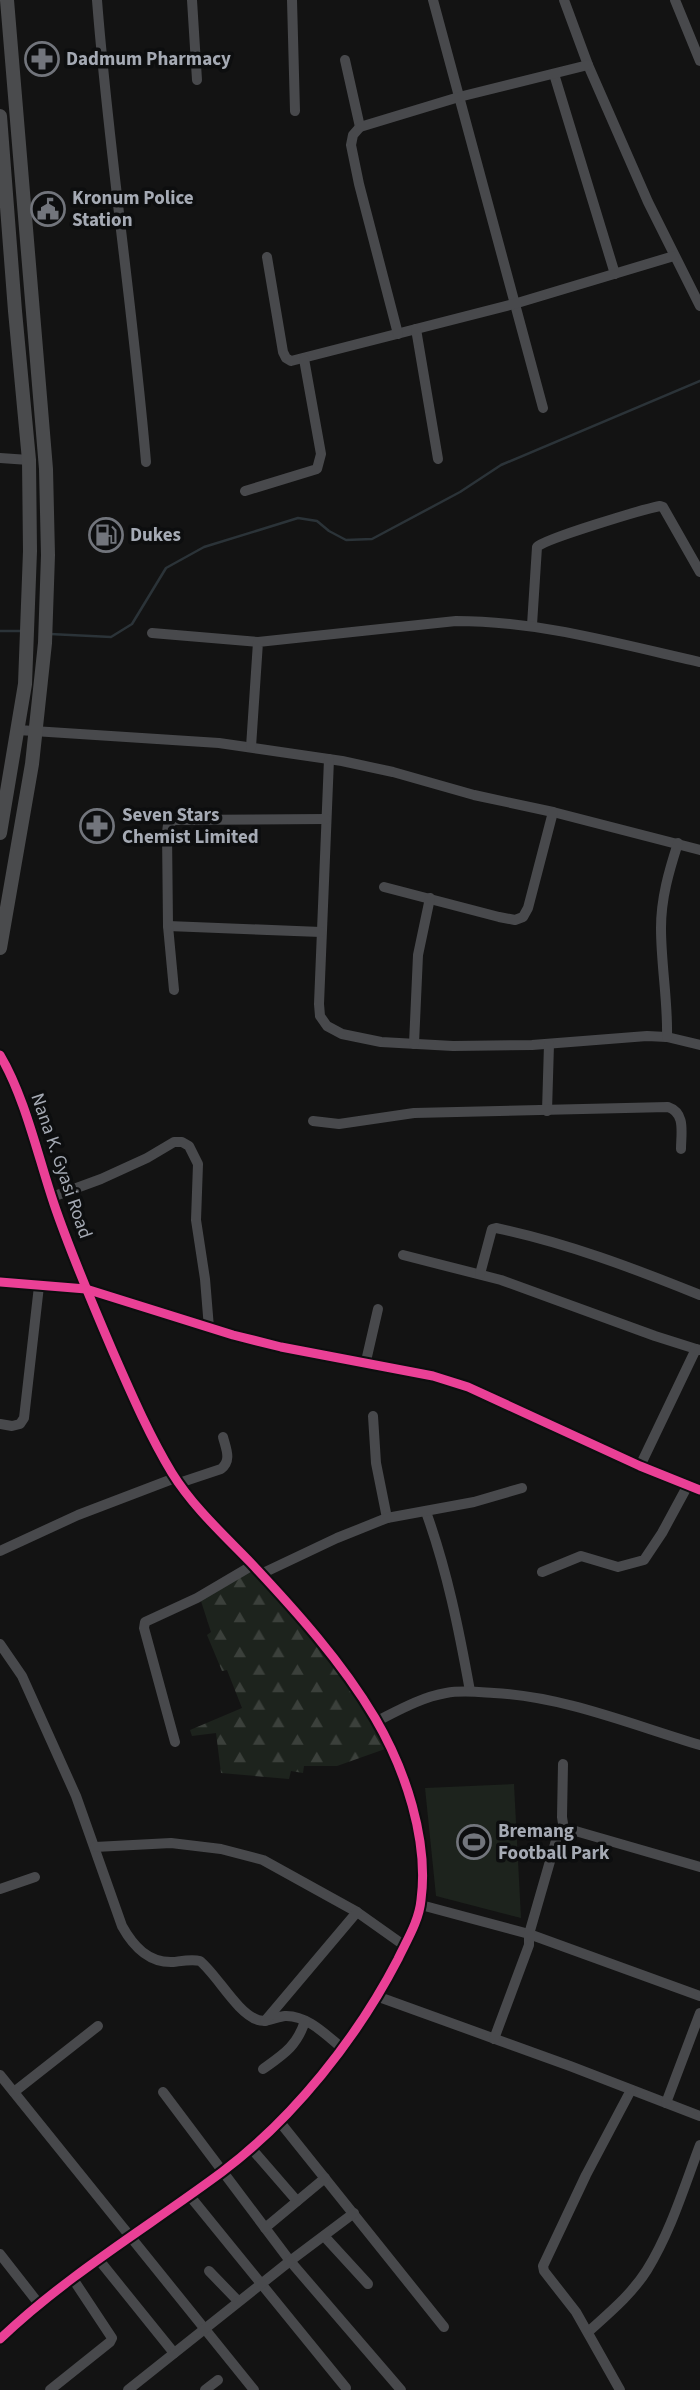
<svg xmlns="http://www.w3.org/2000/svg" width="700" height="2390" viewBox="0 0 700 2390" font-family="'Source Sans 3',sans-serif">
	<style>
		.forest { fill: url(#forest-firs) }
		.green { fill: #1d231d }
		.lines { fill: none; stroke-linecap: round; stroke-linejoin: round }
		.stream { stroke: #2b3338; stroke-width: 2.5 }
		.minor { stroke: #48494c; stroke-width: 10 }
		.highway { stroke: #4a4b4d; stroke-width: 14 }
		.cycleway-casing { stroke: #0d0e0f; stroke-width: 13 }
		.cycleway { stroke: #ea4096; stroke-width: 9 }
		.labels { text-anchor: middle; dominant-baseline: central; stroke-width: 7; stroke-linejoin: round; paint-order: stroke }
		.poi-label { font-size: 19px; font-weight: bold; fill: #a5aab4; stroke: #0d0e0f; text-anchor: start }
		.street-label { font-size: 19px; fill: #a5aab4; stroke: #0d0e0f }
	</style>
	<defs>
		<pattern id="forest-firs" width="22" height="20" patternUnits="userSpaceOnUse" patternTransform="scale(1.75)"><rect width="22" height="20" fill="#1d231d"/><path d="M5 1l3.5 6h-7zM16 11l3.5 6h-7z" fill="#3b403b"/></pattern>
	</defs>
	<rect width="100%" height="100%" fill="#131313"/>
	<polygon class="forest" points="252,1571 314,1640 349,1686 385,1749 337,1766 304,1766 303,1773 291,1771 289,1779 221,1773 216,1733 192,1736 190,1730 242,1708 227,1670 222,1671 207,1635 211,1632 200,1598"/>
	<polygon class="green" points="514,1784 521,1918 436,1896 425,1788"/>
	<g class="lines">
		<g class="stream">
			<polyline points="0,631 22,631"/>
			<polyline points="50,634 111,637 132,624 166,568 204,547 298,518 317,521 329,531 346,540 372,539 460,492 501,465 700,381"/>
		</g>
		<g class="minor">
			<path d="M97,0C109,154 133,308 146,462"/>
			<polyline points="192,0 197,80"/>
			<polyline points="292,0 295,111"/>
			<polyline points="433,0 543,408"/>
			<polyline points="564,0 588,65 648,202 700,306"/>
			<polyline points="675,0 700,61"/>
			<polyline points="345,60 360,127"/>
			<polyline points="554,74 615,274"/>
			<polyline points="267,257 283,352 286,358 291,361 514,304 674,256"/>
			<polyline points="416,329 438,459"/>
			<polyline points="398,334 359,184 351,145 353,135 360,127 459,97 588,65"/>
			<polyline points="0,458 29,460"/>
			<polyline points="245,491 317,469 321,454 304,359"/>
			<path d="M532,625L537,547C544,539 644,509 660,506L663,507L700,572"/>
			<polyline points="152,633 258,642"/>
			<polyline points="18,730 219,743 342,761 393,772 474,795 553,812 700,850"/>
			<path d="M251,747L258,642L456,621C539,621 619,644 700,662"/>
			<polyline points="329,759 319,1004 320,1016 327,1026 342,1034 381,1042 453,1046 532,1045 647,1036 667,1037 700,1045"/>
			<polyline points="384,887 499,917 515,920 523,917 528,908 553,812"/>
			<polyline points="168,926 321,932"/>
			<polyline points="174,990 168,926 167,832 168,825 174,820 326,819"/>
			<path d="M667,1037C668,1001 661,965 661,928C661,898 669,871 678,843"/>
			<polyline points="414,1044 418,955 430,898"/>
			<path d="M0,1055C25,1097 38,1157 54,1204C71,1254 92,1303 113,1352C131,1393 149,1435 172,1473C193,1507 224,1535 251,1563C296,1611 342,1662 375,1718C405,1769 429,1840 421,1900C419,1921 407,1940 398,1959C357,2038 294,2118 222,2172C148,2227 67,2275 0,2339"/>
			<polyline points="547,1111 549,1044"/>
			<path d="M313,1121L339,1124L414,1113L668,1107C686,1113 681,1133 681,1149"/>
			<polyline points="52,1197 101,1179 147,1158 174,1142 182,1142 189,1146 198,1164 196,1220 205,1279 209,1328"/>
			<polyline points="403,1255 501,1280 655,1336 696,1349"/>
			<path d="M480,1274L492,1229L496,1228C567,1243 633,1268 700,1295"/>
			<polyline points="0,1282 86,1289 233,1335 281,1347 433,1376 468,1387 640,1466 700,1490"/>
			<polyline points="366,1361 378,1309"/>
			<polyline points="373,1416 376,1463 387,1518"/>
			<polyline points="0,1424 12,1426 20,1424 24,1418 39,1286"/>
			<polyline points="640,1466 696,1349 700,1350"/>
			<path d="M179,1483L221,1469C232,1460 226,1449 223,1437"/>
			<path d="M426,1512C447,1570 459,1630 470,1691"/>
			<polyline points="0,1551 78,1515 175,1478"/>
			<polyline points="542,1572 581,1556 618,1567 644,1560 662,1533 688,1485"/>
			<polyline points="261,1574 337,1538 387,1518 474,1502 522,1488"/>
			<path d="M0,1644L22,1676L76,1796L122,1926C133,1946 148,1963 173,1962C182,1961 192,1959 200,1961C218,1976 237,2013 258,2020C267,2023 276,2017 285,2016C307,2015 326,2035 342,2048"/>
			<path d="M377,1721C399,1710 422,1697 446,1693C462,1690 478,1692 494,1693C566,1697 632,1725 700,1745"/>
			<polyline points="175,1742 144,1628 145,1622 197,1598 253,1565"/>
			<polyline points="563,1764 562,1817 564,1830"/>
			<polyline points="95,1847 171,1843 221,1849 263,1860 357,1912 405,1946"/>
			<polyline points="0,1889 35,1877"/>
			<polyline points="421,1905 529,1934 700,1996"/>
			<polyline points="379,1997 570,2066 700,2116"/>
			<polyline points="265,2021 357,1912"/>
			<polyline points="494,2039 529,1945 529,1934 557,1837 564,1830 572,1830 700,1867"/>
			<path d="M263,2069C284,2054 297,2046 305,2021"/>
			<polyline points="0,2075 254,2390"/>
			<polyline points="14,2092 98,2026"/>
			<polyline points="163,2092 290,2261 401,2390"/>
			<polyline points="666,2103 700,2013"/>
			<polyline points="279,2121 444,2327"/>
			<polyline points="251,2148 297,2201"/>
			<polyline points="189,2195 346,2388"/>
			<polyline points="265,2228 325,2178"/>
			<polyline points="324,2236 368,2284"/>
			<polyline points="0,2254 39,2304"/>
			<polyline points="99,2260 174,2353"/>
			<polyline points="209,2271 238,2301"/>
			<path d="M588,2332C609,2313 632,2294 647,2270C671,2231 684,2187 700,2145"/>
			<polyline points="50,2390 110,2342 112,2338 73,2279"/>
			<polyline points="128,2390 290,2261 354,2213"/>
			<polyline points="205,2390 218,2380"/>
			<polyline points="620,2390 576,2312 544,2271 543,2266 586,2175 631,2090"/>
		</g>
		<g class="highway">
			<polyline points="0,116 15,311 29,460 30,551 25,684 0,833"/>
			<polyline points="0,948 32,764 45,643 48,555 46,469 7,0"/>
		</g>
		<g class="cycleway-casing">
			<g id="cycleway">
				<path d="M0,1055C25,1097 38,1157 54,1204C71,1254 92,1303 113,1352C131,1393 149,1435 172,1473C193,1507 224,1535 251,1563C296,1611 342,1662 375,1718C405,1769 429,1840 421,1900C419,1921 407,1940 398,1959C357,2038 294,2118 222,2172C148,2227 67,2275 0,2339"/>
				<polyline points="0,1282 86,1289 233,1335 281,1347 433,1376 468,1387 640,1466 700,1490"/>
			</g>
		</g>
		<use href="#cycleway" class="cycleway"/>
	</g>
	<defs>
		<g id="pharmacy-ring" transform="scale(1.75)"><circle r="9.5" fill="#0d0e0f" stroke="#72757c" stroke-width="1.5"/><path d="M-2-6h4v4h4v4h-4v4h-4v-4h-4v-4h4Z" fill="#72757c"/></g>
		<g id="civic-ring" transform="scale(1.75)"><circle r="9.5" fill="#0d0e0f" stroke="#72757c" stroke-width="1.5"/><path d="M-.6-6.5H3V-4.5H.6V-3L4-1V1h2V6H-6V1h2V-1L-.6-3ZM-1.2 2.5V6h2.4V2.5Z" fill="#72757c"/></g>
		<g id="fuel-ring" transform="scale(1.75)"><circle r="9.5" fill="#0d0e0f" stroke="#72757c" stroke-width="1.5"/><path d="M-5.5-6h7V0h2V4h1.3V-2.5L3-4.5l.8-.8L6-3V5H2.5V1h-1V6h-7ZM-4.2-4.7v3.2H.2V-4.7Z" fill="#72757c"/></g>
		<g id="stadium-ring" transform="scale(1.75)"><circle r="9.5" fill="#0d0e0f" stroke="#72757c" stroke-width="1.5"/><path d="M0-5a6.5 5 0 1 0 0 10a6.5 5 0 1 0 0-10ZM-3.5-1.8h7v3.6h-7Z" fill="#72757c"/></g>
	</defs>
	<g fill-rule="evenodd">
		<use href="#pharmacy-ring" x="42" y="59"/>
		<use href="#civic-ring" x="48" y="209"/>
		<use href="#fuel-ring" x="106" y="535"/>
		<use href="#pharmacy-ring" x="97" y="826"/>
		<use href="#stadium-ring" x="474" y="1842"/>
	</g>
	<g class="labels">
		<g class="poi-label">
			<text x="66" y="59">Dadmum Pharmacy</text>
			<text x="72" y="198">Kronum Police<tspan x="72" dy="22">Station</tspan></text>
			<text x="130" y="535">Dukes</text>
			<text x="122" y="815">Seven Stars<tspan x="122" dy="22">Chemist Limited</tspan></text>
			<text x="498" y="1831">Bremang<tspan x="498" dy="22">Football Park</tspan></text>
		</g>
		<g class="street-label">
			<text transform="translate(61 1166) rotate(71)">Nana K. Gyasi Road</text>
		</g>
	</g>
</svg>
